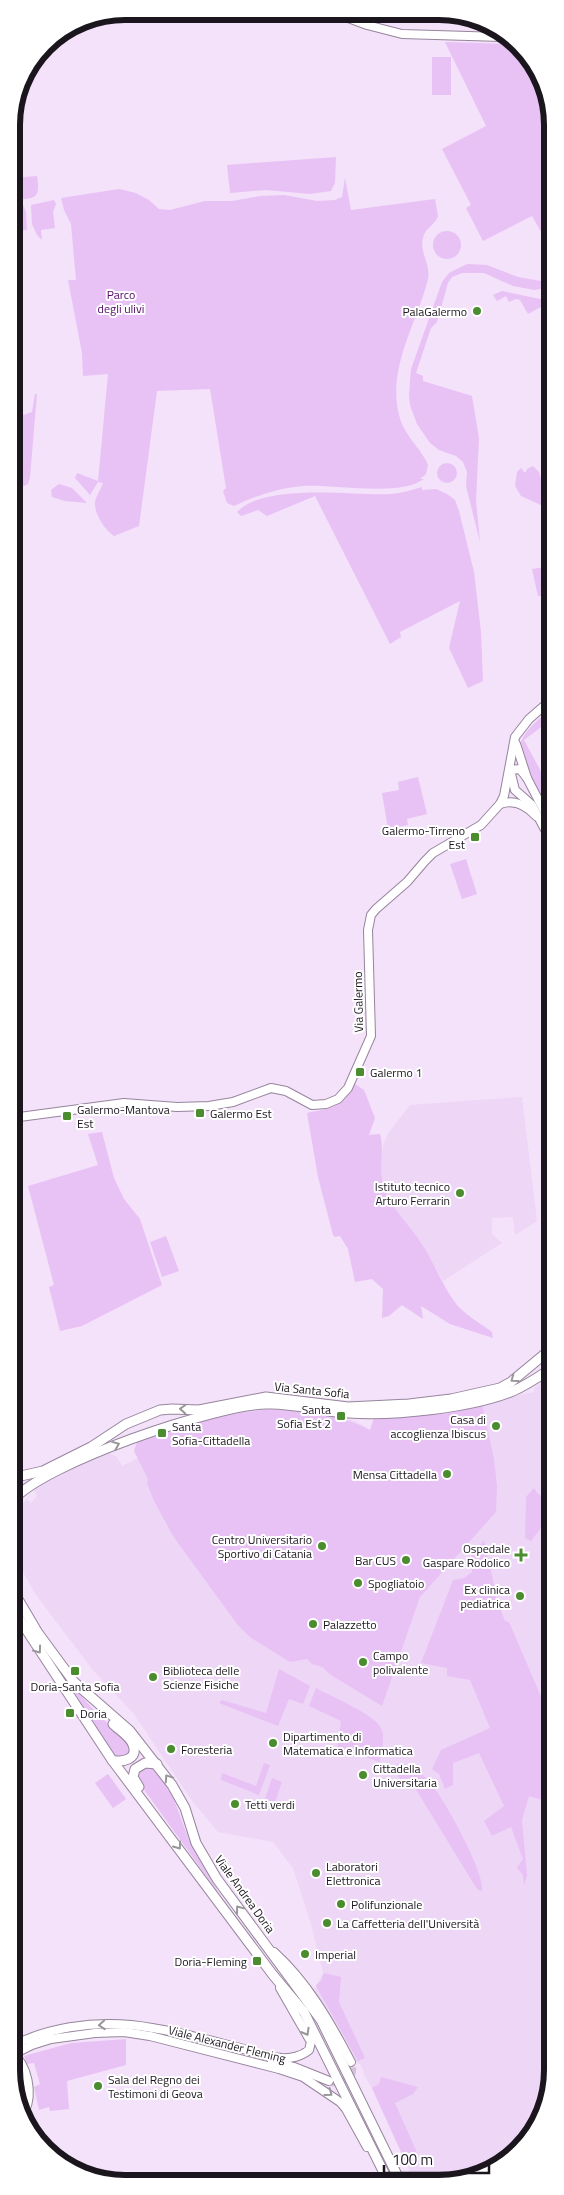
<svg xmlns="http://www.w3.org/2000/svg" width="564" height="2195" viewBox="0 0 564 2195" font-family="'Titillium Web',sans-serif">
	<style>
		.built { fill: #eed6f6 }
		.green { fill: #e8c2f5 }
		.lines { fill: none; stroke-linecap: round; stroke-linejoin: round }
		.secondary-tunnel { stroke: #d3c2d9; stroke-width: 8; stroke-dasharray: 8 4; stroke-linecap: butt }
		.secondary-casing { stroke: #96859c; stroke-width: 10 }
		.primary-casing { stroke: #96859c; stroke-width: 11 }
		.secondary { stroke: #fff; stroke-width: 8 }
		.primary { stroke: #fff; stroke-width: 9 }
		.oneway { stroke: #989699 }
		.poi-dot { fill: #4a8c2e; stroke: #fff; stroke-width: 2 }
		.labels { text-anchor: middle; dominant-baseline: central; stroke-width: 4; stroke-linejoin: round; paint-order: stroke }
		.park-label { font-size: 12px; fill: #520665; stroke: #fff }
		.poi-label { font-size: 12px; fill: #1b151d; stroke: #fff; text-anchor: start }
		.street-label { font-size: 12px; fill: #1b151d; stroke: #fff }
		.rim { fill: none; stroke: #1b151d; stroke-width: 6 }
	</style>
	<rect width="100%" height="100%" fill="#f4e1fa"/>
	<g class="built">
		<polygon points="522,1097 537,1221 515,1235 513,1217 492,1218 492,1234 502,1243 443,1281 422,1243 400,1217 383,1186 381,1168 383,1145 389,1132 410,1105"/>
		<polygon points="552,1374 552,1711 551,1713 552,1716 553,2077 524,2145 490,2172 454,2183 415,2183 372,2088 363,2073 364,2072 360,2064 357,2063 332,2016 314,1990 323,1973 311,1924 293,1868 273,1842 218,1832 193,1802 134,1714 92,1669 36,1595 14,1556 18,1509 27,1499 31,1503 37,1496 34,1490 37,1487 91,1460 109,1453 117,1457 122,1466 138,1458 134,1451 137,1442 202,1422 244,1412 267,1410 342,1418 355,1421 370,1430 374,1418 482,1404 534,1392 534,1388"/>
	</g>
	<g class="green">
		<polygon points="445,42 514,44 524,50 552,110 552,251 532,216 483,241 466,208 471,205 442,149 486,126"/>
		<rect x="432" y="57" width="19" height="38"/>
		<polygon points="336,157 335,183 331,191 310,194 266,190 230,193 227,165"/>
		<path d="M37,176C41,201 34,198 12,200V178Z"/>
		<path d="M345,178L351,210L435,199L438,216C435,225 425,228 423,238C419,252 431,264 428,279C417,324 387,367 399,415C404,436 421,448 428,465L426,474L420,479H424C400,497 333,484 303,486C278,488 256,496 234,506L227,503L223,491L226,488L210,389L157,391L139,526L114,536C105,530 94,514 95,502C96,496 101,489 103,483L98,482L90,495L75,478L77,473L98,481L108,374L83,376L82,353L68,280H76L71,224L64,210L61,198L119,189L136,193L149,200L159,209L170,210L205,201H232L260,196L284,195L317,201L335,200L342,197Z"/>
		<polygon points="54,200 56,204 53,212 55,228 41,230 42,240 37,235 32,224 31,205"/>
		<polygon points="23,205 26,212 27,230 12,231 12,206"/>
		<circle cx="447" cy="245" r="14"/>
		<polygon points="467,264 487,265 518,277 552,283 551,287 534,290 513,286 484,273 462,273 452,277 448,283 437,322 431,328 416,373 423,376 423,381 472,396 479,438 476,501 480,542 466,486 467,472 463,462 456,456 439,450 430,443 417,424 410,405 409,395 411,369 442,282 449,273"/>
		<polygon points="502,291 540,299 552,295 552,301 528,314 520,300 516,299 509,302 506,296 497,301 493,295"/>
		<polygon points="35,394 37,394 30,477 28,484 24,486 12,484 12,419 32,412"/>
		<circle cx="447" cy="473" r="10"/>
		<polygon points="533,466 539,472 548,501 543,506 521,496 515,486 517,472 521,468 524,472 526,472 527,469"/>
		<polygon points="59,484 72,488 87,503 65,501 52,497 51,490"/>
		<path d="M422,487V490L436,489L447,494L455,500L459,511L474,572L481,632L483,681L468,688L449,648L460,601L400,632L401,637L390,644L315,496L267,516L258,510L241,516L237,512C266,482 353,496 391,494C402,493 412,490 422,487Z"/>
		<polygon points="552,566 552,615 543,596 538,596 532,569"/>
		<path d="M552,708V719L524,740L552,792V814C544,799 517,758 521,743C524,730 542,717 552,708Z"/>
		<polygon points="418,777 427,814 407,819 408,825 388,829 382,793 399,790 398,782"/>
		<polygon points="466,859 477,894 462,899 450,864"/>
		<path d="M355,1084L364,1090L375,1118L369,1135L380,1134C385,1151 378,1169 384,1187C392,1210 409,1224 422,1244C434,1262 441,1283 454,1301C462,1313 480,1323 492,1332L493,1338L450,1324L421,1306L423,1319L402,1305L389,1316L382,1318L383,1289L372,1279L355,1282L348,1249L340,1236L335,1237L333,1235L318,1177L307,1113C331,1108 342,1108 355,1084Z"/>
		<polygon points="102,1132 114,1178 124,1199 140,1219 162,1285 82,1326 60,1331 49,1287 54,1285 28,1186 98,1165 88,1134"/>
		<polygon points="166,1236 179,1271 162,1277 150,1242"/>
		<path d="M482,1404L494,1459L497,1486L496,1512L420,1597L382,1706L331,1675L322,1667L312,1664L307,1659L290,1662L251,1638L237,1624L173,1536L153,1499L147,1483L148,1479L134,1451L137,1442C179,1429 221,1413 264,1410C281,1409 298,1412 315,1414C335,1417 351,1420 370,1430L374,1418Z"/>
		<polygon points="534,1488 537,1493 552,1504 552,1513 531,1541 525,1538 526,1502 526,1497"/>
		<polygon points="484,1540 494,1585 492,1588 505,1621 509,1622 552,1722 552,1803 529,1796 522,1820 527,1875 524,1886 523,1875 517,1868 523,1859 511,1827 492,1836 484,1821 504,1806 479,1753 453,1763 453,1785 445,1789 439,1774 432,1769 441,1750 490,1728 470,1680 447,1676 447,1668 421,1663 453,1580 464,1578 472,1572 471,1556"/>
		<polygon points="12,1596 71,1684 91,1707 129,1744 130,1752 128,1756 117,1757 115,1756 74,1692 17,1610 12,1601"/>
		<polygon points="279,1669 310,1686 303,1704 289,1699 278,1726 219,1703 222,1700 266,1713"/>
		<path d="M316,1688C331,1697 376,1714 382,1730C385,1739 381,1753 380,1762L337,1748L341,1721L309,1706Z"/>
		<polygon points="264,1763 270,1765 259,1795 221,1780 222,1773 256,1786"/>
		<path d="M402,1763C416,1768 427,1777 435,1789C447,1805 485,1873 482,1891L478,1890L472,1881L409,1778L402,1782L392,1766Z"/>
		<polygon points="144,1766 154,1768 173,1797 189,1840 220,1895 140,1784 137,1779 138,1771"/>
		<polygon points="108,1774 126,1799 113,1808 95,1783"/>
		<polygon points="272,1778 282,1782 273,1808 263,1805"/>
		<polygon points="324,1973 341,1977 339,2002 365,2058 358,2061 317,1988 316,1985 321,1981"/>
		<polygon points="126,2039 126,2065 67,2081 69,2109 50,2111 49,2107 39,2110 34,2087 40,2084 34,2063 27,2064 24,2056 71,2043"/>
		<polygon points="381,2077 418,2087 413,2094 395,2103 419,2157 406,2163 372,2088 379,2084"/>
	</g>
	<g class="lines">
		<path class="secondary-tunnel" d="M329,2081C342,2086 357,2077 351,2062"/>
		<g class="secondary-casing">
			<g id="secondary">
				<polyline points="335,13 367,25 402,34 502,37"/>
				<polyline points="516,744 527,778 552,826"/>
				<polyline points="527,778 520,769 510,770 515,790 532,805 552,843"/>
				<path d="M500,804C514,799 526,805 536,816"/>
				<polyline points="12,1118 124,1103 177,1107 209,1106 233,1102 271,1088 286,1091 312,1105 326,1104 338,1099 348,1088 371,1036 368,930 371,915 376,909 407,882 425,861 433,853 481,825 500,804 504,796 515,737 529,719 552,699"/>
				<path d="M274,1952C308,1983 330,2022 351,2062"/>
				<path d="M12,2046C47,2028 92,2021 131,2025C168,2029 204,2039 240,2048C253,2052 267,2057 281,2058C291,2059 302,2056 309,2050L311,2042L280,1988"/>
				<path d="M12,2052C28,2066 33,2093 25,2111"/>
				<polyline points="12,2055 32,2045 51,2039 95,2033 124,2032 150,2036 279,2069 303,2077 340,2102 346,2109 367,2147"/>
				<polyline points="272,2061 294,2067 329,2081"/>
			</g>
		</g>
		<g class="primary-casing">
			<g id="primary">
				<polyline points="12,1478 43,1471 91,1447 126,1424 160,1410 172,1409 199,1410 266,1397 348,1407 409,1404 451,1399 500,1388 511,1382 552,1348"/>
				<path d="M12,1501C44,1463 216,1405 267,1404C294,1403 322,1412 349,1413C394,1416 472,1408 513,1391C527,1385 540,1376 552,1368"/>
				<polyline points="12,1589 38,1633 74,1682 130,1731 172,1785 185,1808 196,1843 217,1879 321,2020 401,2183"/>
				<polyline points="12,1608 112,1760 273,1975 304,2012 389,2183"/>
				<path d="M112,1760C122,1763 139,1759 133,1745C131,1737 119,1730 113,1724"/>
				<polyline points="139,1787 133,1777 135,1769 145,1763 157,1764"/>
			</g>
		</g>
		<use href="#secondary" class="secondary"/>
		<use href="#primary" class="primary"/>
	</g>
	<defs><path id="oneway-chevron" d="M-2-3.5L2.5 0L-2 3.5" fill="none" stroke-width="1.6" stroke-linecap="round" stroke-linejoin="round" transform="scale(1.25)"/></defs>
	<g class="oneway">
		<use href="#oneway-chevron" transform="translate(514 1379) rotate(144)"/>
		<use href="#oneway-chevron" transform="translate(183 1409) rotate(-177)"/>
		<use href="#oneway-chevron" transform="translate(116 1445) rotate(-22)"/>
		<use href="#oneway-chevron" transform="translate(38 1650) rotate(54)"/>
		<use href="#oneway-chevron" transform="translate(168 1778) rotate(-124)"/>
		<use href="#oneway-chevron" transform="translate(178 1846) rotate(54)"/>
		<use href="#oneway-chevron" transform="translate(239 1909) rotate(-127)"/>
		<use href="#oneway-chevron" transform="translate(102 2025) rotate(176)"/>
		<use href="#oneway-chevron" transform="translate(306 2032) rotate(60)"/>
		<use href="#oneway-chevron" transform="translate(329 2093) rotate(36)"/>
	</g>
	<g class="poi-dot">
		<circle cx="477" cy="311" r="5"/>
		<rect x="470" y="832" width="10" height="10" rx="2.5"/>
		<rect x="355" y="1067" width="10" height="10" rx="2.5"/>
		<rect x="195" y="1108" width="10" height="10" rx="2.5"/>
		<rect x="62" y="1111" width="10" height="10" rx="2.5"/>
		<circle cx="460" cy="1193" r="5"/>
		<rect x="336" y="1411" width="10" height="10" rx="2.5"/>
		<circle cx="496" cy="1426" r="5"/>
		<rect x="157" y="1428" width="10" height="10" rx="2.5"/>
		<circle cx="447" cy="1474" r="5"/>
		<circle cx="322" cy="1546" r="5"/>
		<path d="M518.5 1547.5h5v5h5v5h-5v5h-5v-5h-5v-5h5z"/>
		<circle cx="406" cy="1560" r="5"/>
		<circle cx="358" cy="1583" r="5"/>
		<circle cx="520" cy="1596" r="5"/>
		<circle cx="313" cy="1624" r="5"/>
		<circle cx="363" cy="1662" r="5"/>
		<rect x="70" y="1666" width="10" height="10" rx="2.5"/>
		<circle cx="153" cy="1677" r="5"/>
		<rect x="65" y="1708" width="10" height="10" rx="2.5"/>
		<circle cx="273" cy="1743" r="5"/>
		<circle cx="171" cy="1749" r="5"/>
		<circle cx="363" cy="1775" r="5"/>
		<circle cx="235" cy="1804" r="5"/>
		<circle cx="316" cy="1873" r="5"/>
		<circle cx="341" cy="1904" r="5"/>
		<circle cx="327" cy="1923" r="5"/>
		<circle cx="305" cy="1954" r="5"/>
		<rect x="252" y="1956" width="10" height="10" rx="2.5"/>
		<circle cx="98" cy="2086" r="5"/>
	</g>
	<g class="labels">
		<g class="park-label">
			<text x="121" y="294">Parco<tspan x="121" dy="14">degli ulivi</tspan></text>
		</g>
		<g class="poi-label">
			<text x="467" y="311" text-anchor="end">PalaGalermo</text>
			<text x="465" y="830" text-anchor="end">Galermo-Tirreno<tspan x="465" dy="14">Est</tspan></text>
			<text x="370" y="1072">Galermo 1</text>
			<text x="77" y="1109">Galermo-Mantova<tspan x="77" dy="14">Est</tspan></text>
			<text x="210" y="1113">Galermo Est</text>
			<text x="450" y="1186" text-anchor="end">Istituto tecnico<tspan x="450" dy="14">Arturo Ferrarin</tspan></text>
			<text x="331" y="1409" text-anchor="end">Santa<tspan x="331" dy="14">Sofia Est 2</tspan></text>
			<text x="486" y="1419" text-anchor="end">Casa di<tspan x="486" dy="14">accoglienza Ibiscus</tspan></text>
			<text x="172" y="1426">Santa<tspan x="172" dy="14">Sofia-Cittadella</tspan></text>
			<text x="437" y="1474" text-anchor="end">Mensa Cittadella</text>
			<text x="312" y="1539" text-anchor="end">Centro Universitario<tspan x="312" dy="14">Sportivo di Catania</tspan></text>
			<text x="510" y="1548" text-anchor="end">Ospedale<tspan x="510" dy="14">Gaspare Rodolico</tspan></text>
			<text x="396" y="1560" text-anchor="end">Bar CUS</text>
			<text x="368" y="1583">Spogliatoio</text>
			<text x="510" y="1589" text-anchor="end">Ex clinica<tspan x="510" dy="14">pediatrica</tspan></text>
			<text x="323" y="1624">Palazzetto</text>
			<text x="373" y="1655">Campo<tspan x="373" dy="14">polivalente</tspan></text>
			<text x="163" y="1670">Biblioteca delle<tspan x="163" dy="14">Scienze Fisiche</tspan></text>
			<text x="75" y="1686" text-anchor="middle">Doria-Santa Sofia</text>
			<text x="80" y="1713">Doria</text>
			<text x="283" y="1736">Dipartimento di<tspan x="283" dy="14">Matematica e Informatica</tspan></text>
			<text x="181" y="1749">Foresteria</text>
			<text x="373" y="1768">Cittadella<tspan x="373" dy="14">Universitaria</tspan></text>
			<text x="245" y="1804">Tetti verdi</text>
			<text x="326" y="1866">Laboratori<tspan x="326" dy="14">Elettronica</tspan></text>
			<text x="351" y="1904">Polifunzionale</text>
			<text x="337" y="1923">La Caffetteria dell'Università</text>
			<text x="315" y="1954">Imperial</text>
			<text x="247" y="1961" text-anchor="end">Doria-Fleming</text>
			<text x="108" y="2079">Sala del Regno dei<tspan x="108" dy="14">Testimoni di Geova</tspan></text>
		</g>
		<g class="street-label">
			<text transform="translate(358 1002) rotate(-91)">Via Galermo</text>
			<text transform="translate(312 1390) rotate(6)">Via Santa Sofia</text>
			<text transform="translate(245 1894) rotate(54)">Viale Andrea Doria</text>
			<text transform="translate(227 2044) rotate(14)">Viale Alexander Fleming</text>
		</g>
	</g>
	<path d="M0 0H564V2195H0ZM125 20H439A105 105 0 0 1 544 125V2070A105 105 0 0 1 439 2175H125A105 105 0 0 1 20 2070V125A105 105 0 0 1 125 20Z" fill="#fff" fill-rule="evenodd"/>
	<path class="rim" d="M125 20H439A105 105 0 0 1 544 125V2070A105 105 0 0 1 439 2175H125A105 105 0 0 1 20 2070V125A105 105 0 0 1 125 20Z"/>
	<path d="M384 2165v8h105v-8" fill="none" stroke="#1b151d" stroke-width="2.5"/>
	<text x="392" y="2165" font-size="15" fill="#1b151d" stroke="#ffffff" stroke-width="4" paint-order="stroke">100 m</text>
</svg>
